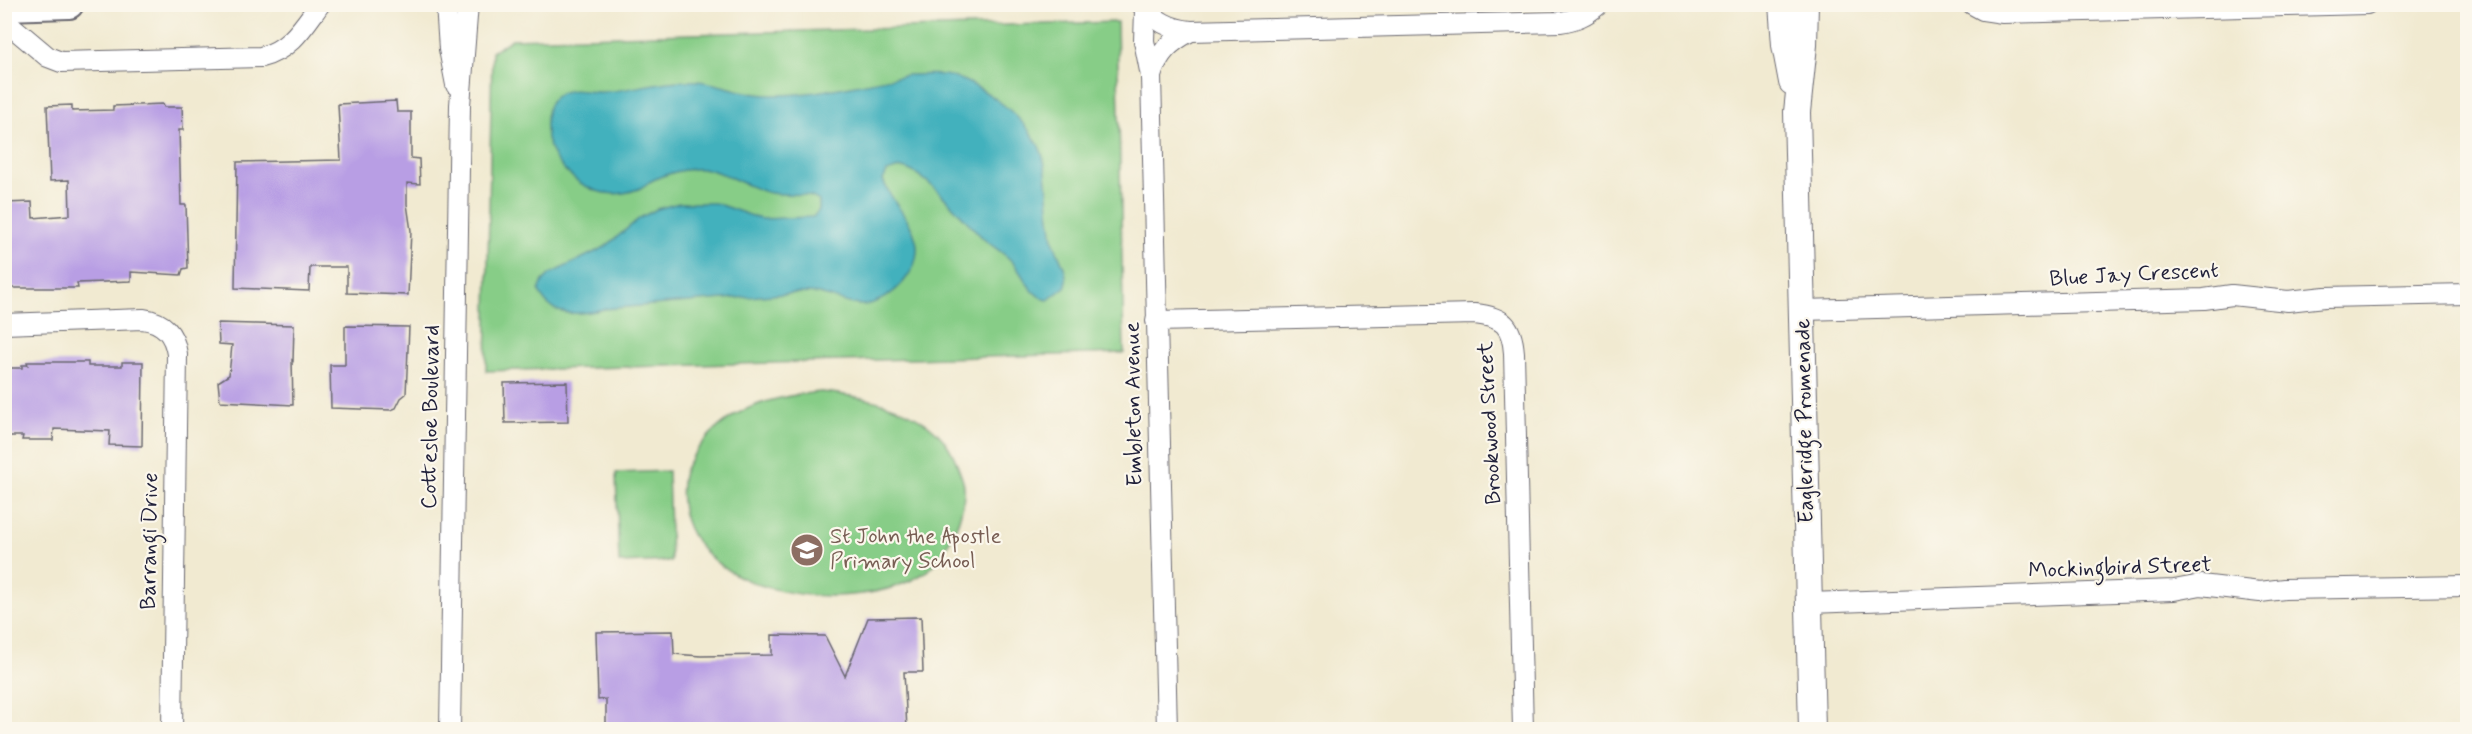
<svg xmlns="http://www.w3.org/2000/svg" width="2472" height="734" viewBox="0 0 2472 734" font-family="Mynerve,sans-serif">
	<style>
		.green { fill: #87cd87; stroke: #547861; stroke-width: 1.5 }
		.water { fill: #42b1bd; stroke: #326a7c; stroke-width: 1.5 }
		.building { fill: #b89ee4 }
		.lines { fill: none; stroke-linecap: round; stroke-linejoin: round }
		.minor-casing { stroke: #6a6870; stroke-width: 22 }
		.tertiary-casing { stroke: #6a6870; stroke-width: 28 }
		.secondary-casing { stroke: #6a6870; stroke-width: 32 }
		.minor { stroke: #fff; stroke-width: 20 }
		.tertiary { stroke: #fff; stroke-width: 26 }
		.secondary { stroke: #fff; stroke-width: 28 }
		.labels { text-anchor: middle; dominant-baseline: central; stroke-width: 4.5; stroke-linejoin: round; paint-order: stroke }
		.street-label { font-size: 22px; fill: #22223b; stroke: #fbf7ec }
		.education-label { font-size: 22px; fill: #785e54; stroke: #fbf7ec; text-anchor: start }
	</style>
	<rect width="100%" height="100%" fill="#fbf7ec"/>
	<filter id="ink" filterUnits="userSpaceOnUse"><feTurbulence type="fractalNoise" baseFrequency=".0167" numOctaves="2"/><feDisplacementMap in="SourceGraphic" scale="12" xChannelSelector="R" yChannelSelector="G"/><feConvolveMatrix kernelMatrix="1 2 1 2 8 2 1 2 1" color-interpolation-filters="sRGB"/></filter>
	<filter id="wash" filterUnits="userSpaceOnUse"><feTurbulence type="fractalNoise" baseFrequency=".008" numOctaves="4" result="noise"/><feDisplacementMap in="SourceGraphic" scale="24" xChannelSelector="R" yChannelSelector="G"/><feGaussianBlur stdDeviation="1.35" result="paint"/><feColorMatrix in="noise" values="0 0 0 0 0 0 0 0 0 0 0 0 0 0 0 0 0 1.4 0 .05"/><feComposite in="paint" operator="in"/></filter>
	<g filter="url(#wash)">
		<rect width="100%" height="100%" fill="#f1ead1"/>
		<g class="green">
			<polygon points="1117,22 1124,353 486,371 492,52 512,39"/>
			<path d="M821,392C872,397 938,410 957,464C959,471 963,479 964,486C965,502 959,524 951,538C945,551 937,565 924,573C857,617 693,600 682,503C681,492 681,477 686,467C717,412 762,397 821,392Z"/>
			<polygon points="668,471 671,561 619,563 616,473"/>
		</g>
		<path class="water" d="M907,75C919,75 932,74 944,75C979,80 1034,122 1043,157C1049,178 1047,203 1051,225C1052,231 1052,237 1054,243C1059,259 1068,268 1066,286L1048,300C1030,296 1025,277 1014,264C1007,254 994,248 985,240C966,223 926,170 901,168C897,168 891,171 887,172L883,180C891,202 910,217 916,240C923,270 892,301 864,305C850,306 833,297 819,294C812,293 804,293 796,293L604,309C579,315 551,319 539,291L543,281L550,274L605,247L640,218L657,209L679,203H715L761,219L813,217L819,210V201C807,191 787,196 771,193C744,188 722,167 694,169C678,170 665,174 651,181C646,184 641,189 635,190C610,199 587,191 569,174C553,160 545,144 546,123C546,112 548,101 557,95C570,86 588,93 602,92C633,90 665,79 697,81C721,83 743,95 768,95C814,96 862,83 907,75Z"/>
		<g id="blocks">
			<g class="building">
				<polygon points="396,101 397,112 411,112 411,158 419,159 420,184 407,183 407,204 411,231 408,295 347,293 347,267 310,267 309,291 235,288 237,162 341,160 338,104"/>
				<polygon points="163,104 164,107 182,107 183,130 179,130 181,205 186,205 188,268 183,269 181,275 131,272 131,281 77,283 78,288 4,288 4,203 32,202 33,218 70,215 69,180 50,181 47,106 72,105 72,111 113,110 113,106"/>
				<polygon points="218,323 294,325 293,361 292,360 293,405 220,401 218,382 229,375 232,345 219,344"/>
				<polygon points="345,326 409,327 406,394 401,398 396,408 391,410 331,408 330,365 345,365"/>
				<polygon points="27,362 88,362 88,366 122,366 122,362 143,362 142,446 109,445 110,431 54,429 53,440 22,440 23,436 4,436 4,368 22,368 22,365 28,365"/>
				<polygon points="567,382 568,422 505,423 504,383"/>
				<polygon points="921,617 923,672 904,672 907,729 606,729 606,699 598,700 596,632 673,631 674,654 701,656 772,655 772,635 825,636 845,676 868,618"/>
			</g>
		</g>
	</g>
	<g filter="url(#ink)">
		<use href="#blocks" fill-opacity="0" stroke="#6a6870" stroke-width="1.5"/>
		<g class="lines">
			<g class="minor-casing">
				<g id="minor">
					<polyline points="446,4 449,49 456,85"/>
					<path d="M1141,4C1155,21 1170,29 1191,31L1560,22C1576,20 1586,15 1599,4"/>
					<polyline points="1972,4 1983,10 2003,13 2367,4"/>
					<polyline points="1145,10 1144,41 1151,76 1167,730"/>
					<path d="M4,20L48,57L61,62L261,57C290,50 303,27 320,4"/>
					<path d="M1151,76C1158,53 1170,42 1191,31"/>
					<polyline points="1803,310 2204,299 2232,295 2288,301 2325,297 2468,294"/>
					<path d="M1156,321L1475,314C1503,317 1512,325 1514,353L1523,730"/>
					<path d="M4,324L143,319C164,322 174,334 177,354L172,730"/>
					<polyline points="1809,603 2174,590 2201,585 2260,592 2284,589 2468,586"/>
					<polyline points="450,730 460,105 468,4"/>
				</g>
			</g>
			<g class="tertiary-casing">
				<g id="tertiary">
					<polyline points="1782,4 1785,45 1792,82"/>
					<polyline points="1805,4 1804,45 1797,112 1812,730"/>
				</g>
			</g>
			<g class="secondary-casing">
				<polyline id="secondary" points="4,6 69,4"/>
			</g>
			<use href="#minor" class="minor"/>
			<use href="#tertiary" class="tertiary"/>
			<use href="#secondary" class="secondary"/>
		</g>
	</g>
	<defs>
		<g id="school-disc" transform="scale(1.725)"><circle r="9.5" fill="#8d6e63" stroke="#fbf7ec"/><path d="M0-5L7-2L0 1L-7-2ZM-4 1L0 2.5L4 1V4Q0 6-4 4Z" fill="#fff"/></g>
	</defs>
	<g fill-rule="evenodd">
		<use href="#school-disc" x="807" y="550"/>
	</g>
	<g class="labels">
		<g class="street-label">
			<text transform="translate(2134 275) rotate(-3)">Blue Jay Crescent</text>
			<text transform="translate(1134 404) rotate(-91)">Embleton Avenue</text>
			<text transform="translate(431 417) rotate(-89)">Cottesloe Boulevard</text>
			<text transform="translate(1805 421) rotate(-91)">Eagleridge Promenade</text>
			<text transform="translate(1490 423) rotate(-93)">Brookwood Street</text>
			<text transform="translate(150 541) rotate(-89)">Barrangi Drive</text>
			<text transform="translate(2120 568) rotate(-2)">Mockingbird Street</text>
		</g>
		<g class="education-label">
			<text x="830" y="537">St John the Apostle<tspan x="830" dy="25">Primary School</tspan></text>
		</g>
	</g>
	<rect width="2472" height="734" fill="none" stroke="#fbf7ec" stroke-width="24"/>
</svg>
